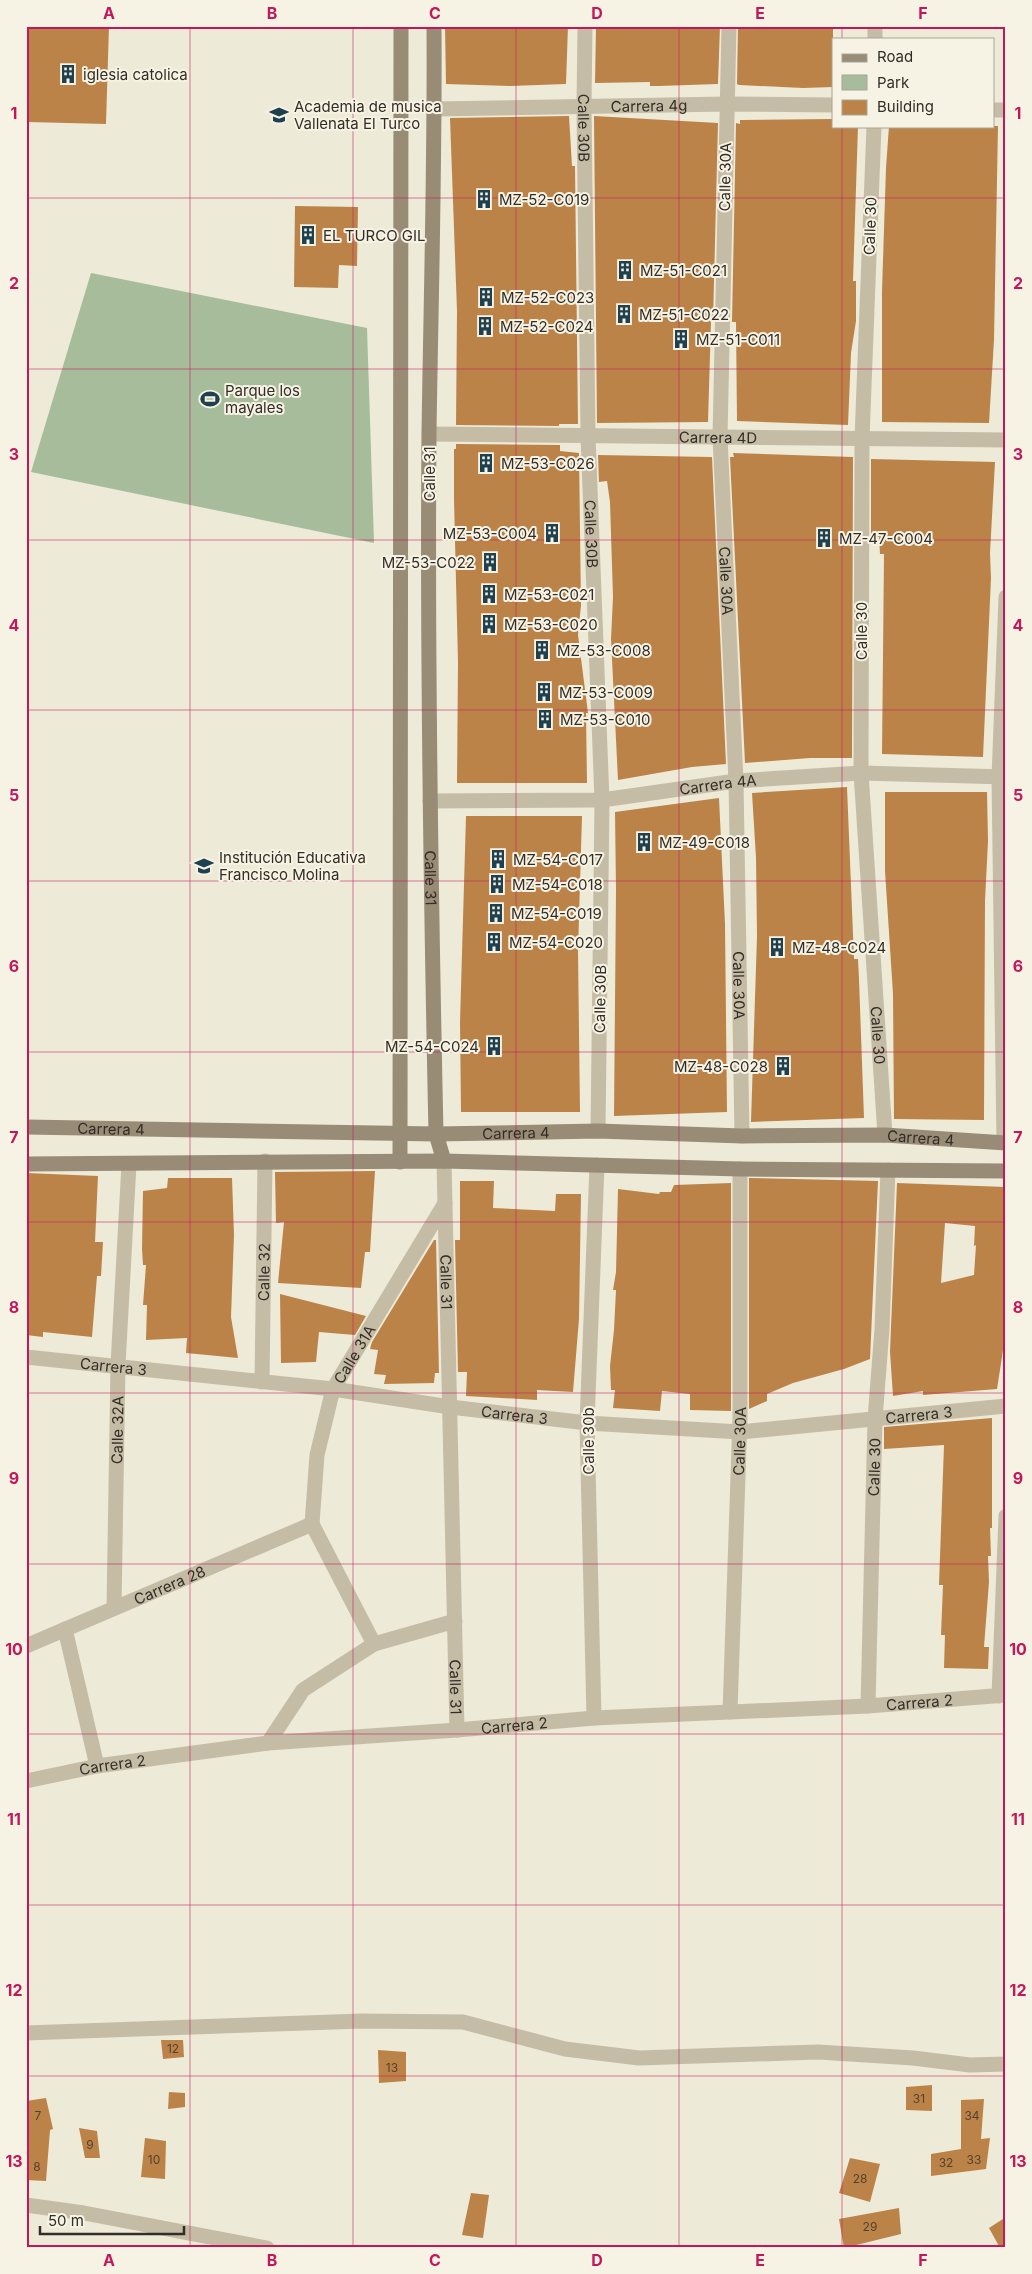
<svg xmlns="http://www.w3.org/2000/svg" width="1032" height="2274" viewBox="0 0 1032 2274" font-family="Inter,sans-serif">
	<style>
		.green { fill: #a7bc9a }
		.building { fill: #bc8349; fill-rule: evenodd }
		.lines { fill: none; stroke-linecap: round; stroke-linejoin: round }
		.street { stroke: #c5bca6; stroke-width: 15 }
		.secondary { stroke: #988c77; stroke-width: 15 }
		.grid { fill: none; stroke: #c2185b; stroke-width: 1; stroke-opacity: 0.55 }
		.labels { text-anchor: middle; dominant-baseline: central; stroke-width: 4; stroke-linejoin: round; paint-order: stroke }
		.number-label { font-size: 12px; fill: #54422f }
		.poi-label { font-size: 15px; fill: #322d26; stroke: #f7f3e4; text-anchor: start }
		.street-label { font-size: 15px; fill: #322d26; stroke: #f7f3e4 }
		.neatline { fill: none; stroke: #c2185b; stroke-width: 2 }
		.grid-label { font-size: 16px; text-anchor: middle; font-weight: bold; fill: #c2185b }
	</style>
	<rect width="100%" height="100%" fill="#eeead8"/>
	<polygon class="green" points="91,273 367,328 374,543 31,472"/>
	<g class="building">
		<polygon points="27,26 109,26 106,124 28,122"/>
		<polygon points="445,26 568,26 566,84 510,86 446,84"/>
		<polygon points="596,26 720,26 718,84 659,86 650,86 650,82 595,83"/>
		<polygon points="738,26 833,26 833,87 803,88 739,85 737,84"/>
		<polygon points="569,116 572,166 575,166 578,424 559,424 559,426 456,425 457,311 450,118"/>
		<polygon points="594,116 718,123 713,321 711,321 708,422 597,423"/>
		<polygon points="833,119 833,126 858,126 853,281 856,281 856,321 851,353 848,425 737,421 736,322 732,322 736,123 740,124 740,120"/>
		<polygon points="889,126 998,126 994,340 989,423 882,422 882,291 886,168"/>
		<polygon points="295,206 358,207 357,266 339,265 338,288 294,287"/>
		<polygon points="456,444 560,445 560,451 579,453 581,605 578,635 588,713 586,713 587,783 457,783 458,662 454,500 454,449 456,449"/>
		<polygon points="733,453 853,457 852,758 810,758 745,763 730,457 734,457"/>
		<polygon points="598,455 712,457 726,764 692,767 618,780 611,639 613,597 610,502 607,481 599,482"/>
		<polygon points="871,459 995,462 990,553 991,578 983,757 882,754 884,554 880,554 879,537 871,537"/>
		<polygon points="847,787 854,959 858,959 859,979 864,1118 751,1122 757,936 756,858 752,793"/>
		<polygon points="885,792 987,792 988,841 985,901 984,1120 894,1119 893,994 885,871"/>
		<polygon points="719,798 725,924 727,1112 614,1116 616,890 615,812"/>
		<polygon points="466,816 582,816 578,951 580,1112 461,1112 460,1022"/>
		<polygon points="375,1171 370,1252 365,1252 361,1288 278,1283 284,1222 276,1223 275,1172"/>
		<polygon points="26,1173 98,1176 95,1242 103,1242 101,1276 97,1276 92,1337 43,1332 43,1337 26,1335"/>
		<polygon points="168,1178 232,1178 234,1235 231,1317 238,1358 186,1353 187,1338 146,1340 147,1305 143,1305 146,1265 143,1265 142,1249 143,1191 167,1188"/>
		<polygon points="749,1178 878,1181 870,1359 844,1369 793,1383 767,1394 767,1401 749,1409"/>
		<polygon points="460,1181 494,1181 493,1208 555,1211 556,1194 581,1194 579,1319 573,1392 537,1390 537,1400 466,1396 467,1372 458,1372 455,1240 460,1240"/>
		<polygon points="731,1183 731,1411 690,1410 690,1394 662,1391 660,1411 613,1408 615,1390 611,1390 610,1366 614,1330 616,1290 613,1290 616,1272 618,1189 659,1194 660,1192 671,1192 674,1185"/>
		<path d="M897,1183L1006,1187V1331L997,1389L923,1395V1391L893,1396L890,1352ZM945,1223L975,1226L974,1246L976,1245L974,1275L941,1283Z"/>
		<polygon points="434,1240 436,1240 439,1373 435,1373 434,1383 384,1384 386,1375 374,1374 378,1350 370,1349 372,1342"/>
		<polygon points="280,1294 366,1316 355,1335 319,1332 316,1362 281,1363"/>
		<polygon points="992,1418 992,1528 990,1528 991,1556 988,1556 989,1582 984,1647 989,1647 988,1669 944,1668 945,1635 941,1635 943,1585 939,1585 944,1445 884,1449 884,1427"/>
		<polygon points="161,2040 183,2040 184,2057 163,2059"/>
		<polygon points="378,2050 406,2052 406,2081 379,2083"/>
		<polygon points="932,2085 932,2111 906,2110 906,2087"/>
		<polygon points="169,2092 185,2093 185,2107 168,2109"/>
		<polygon points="46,2098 53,2129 50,2130 46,2181 26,2180 26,2101"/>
		<polygon points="984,2099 981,2139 990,2138 986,2169 931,2176 931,2154 961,2149 961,2100"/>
		<polygon points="79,2128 97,2131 100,2158 85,2158"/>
		<polygon points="145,2138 166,2141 165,2179 141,2177"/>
		<polygon points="850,2158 880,2164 870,2202 839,2193"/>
		<polygon points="471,2193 489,2195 483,2238 462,2235"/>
		<polygon points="899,2208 901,2234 844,2248 839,2219"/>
		<polygon points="1006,2217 1006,2248 1000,2248 989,2228"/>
	</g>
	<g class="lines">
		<g class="street">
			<path id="s1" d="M585,26L584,105L588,436L602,800L598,1131"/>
			<path id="s2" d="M729,26L720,437L736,781L742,1136"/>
			<polyline points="875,39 875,26"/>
			<path id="s3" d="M435,109L727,104L833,105"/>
			<polyline points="993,110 1006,110"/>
			<path id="s4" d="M874,126L862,439L861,773L885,1135"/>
			<path id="s5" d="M429,434L1006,440"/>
			<path id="s6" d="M430,801L602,800L736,781L861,773L1006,777"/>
			<polyline points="1004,1143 999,777 1006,597"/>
			<path id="s7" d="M444,1161L457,1730"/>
			<path id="s8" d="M26,1357L333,1389L450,1407L587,1423L740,1432L1006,1406"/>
			<path id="s9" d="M262,1382L265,1161"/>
			<path id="s10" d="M312,1524L317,1455L333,1389L445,1203"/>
			<polyline points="312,1524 374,1644"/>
			<path id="s11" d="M114,1608L118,1365L129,1164"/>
			<polyline points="65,1629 97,1766"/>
			<path id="s12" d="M26,1646L312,1524"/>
			<polyline points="999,1696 1006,1516"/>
			<path id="s13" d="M868,1706L875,1419L882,1329L888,1170"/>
			<path id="s14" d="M730,1712L740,1417V1169"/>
			<polyline points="594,1718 587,1423 597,1165"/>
			<polyline points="268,1743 303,1690 374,1644 455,1621"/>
			<path id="s15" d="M26,1781L97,1766L268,1743L457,1730L594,1718L868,1706L1006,1695"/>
			<polyline points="26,2033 362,2021 463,2022 565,2049 639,2058 818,2052 913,2058 970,2065 1006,2064"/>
			<polyline points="26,2205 84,2213 267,2248"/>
		</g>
		<g class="secondary">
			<path id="s16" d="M434,26C435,162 431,297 429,433C427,666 431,900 436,1134L444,1161"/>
			<path id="s17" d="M26,1127L436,1134L598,1131L742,1136L885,1135L1006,1143"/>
			<polyline points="400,1162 401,26"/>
			<polyline points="26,1164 444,1161 740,1169 1006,1171"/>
		</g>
	</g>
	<path class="grid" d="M190,26V2248M353,26V2248M516,26V2248M679,26V2248M842,26V39M842,126V2248M26,198H1006M26,369H1006M26,540H1006M26,710H1006M26,881H1006M26,1052H1006M26,1222H1006M26,1393H1006M26,1564H1006M26,1734H1006M26,1905H1006M26,2076H1006"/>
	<defs>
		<g id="building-bare" transform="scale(1.5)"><path d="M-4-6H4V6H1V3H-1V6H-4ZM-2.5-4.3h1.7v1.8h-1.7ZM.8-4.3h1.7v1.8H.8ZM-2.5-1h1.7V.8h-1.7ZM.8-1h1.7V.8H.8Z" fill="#1f404f" stroke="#f7f3e4" stroke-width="2.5" paint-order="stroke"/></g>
		<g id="school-bare" transform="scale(1.5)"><path d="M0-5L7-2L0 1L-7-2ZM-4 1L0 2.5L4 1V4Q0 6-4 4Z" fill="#1f404f" stroke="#f7f3e4" stroke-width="2.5" paint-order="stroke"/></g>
		<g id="stadium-bare" transform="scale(1.5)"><path d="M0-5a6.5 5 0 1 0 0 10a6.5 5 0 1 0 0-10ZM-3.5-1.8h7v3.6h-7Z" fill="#1f404f" stroke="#f7f3e4" stroke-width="2.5" paint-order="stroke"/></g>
	</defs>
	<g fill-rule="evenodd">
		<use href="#building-bare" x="68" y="74"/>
		<use href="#school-bare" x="279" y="115"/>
		<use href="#building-bare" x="484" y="199"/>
		<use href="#building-bare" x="308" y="235"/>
		<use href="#building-bare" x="625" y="270"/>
		<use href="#building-bare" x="486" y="297"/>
		<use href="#building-bare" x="624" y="314"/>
		<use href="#building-bare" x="485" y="326"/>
		<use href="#building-bare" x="681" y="339"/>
		<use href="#stadium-bare" x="210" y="399"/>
		<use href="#building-bare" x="486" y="463"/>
		<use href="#building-bare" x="552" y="533"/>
		<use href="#building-bare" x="824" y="538"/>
		<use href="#building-bare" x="490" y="562"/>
		<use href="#building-bare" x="489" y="594"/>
		<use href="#building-bare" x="489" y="624"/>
		<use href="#building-bare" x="542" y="650"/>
		<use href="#building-bare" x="544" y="692"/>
		<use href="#building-bare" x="545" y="719"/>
		<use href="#building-bare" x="644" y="842"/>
		<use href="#building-bare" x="498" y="859"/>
		<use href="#school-bare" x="204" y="866"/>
		<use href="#building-bare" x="497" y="884"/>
		<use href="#building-bare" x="496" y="913"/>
		<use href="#building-bare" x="494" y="942"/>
		<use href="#building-bare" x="777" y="947"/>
		<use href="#building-bare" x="494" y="1046"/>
		<use href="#building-bare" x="783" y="1066"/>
	</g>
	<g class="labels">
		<g class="number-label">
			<text x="173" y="2048">12</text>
			<text x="392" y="2067">13</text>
			<text x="919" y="2098">31</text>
			<text x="38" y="2115">7</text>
			<text x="972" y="2115">34</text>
			<text x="90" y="2144">9</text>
			<text x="154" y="2159">10</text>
			<text x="974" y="2159">33</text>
			<text x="946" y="2162">32</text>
			<text x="37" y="2166">8</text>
			<text x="860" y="2178">28</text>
			<text x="870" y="2226">29</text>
		</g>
		<g class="poi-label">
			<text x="83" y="74">iglesia catolica</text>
			<text x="294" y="106">Academia de musica<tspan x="294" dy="17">Vallenata El Turco</tspan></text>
			<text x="499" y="199">MZ-52-C019</text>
			<text x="323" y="235">EL TURCO GIL</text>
			<text x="640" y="270">MZ-51-C021</text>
			<text x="501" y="297">MZ-52-C023</text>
			<text x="639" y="314">MZ-51-C022</text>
			<text x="500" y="326">MZ-52-C024</text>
			<text x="696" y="339">MZ-51-C011</text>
			<text x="225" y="390">Parque los<tspan x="225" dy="17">mayales</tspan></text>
			<text x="501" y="463">MZ-53-C026</text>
			<text x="537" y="533" text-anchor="end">MZ-53-C004</text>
			<text x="839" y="538">MZ-47-C004</text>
			<text x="475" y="562" text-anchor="end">MZ-53-C022</text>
			<text x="504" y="594">MZ-53-C021</text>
			<text x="504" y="624">MZ-53-C020</text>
			<text x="557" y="650">MZ-53-C008</text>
			<text x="559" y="692">MZ-53-C009</text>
			<text x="560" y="719">MZ-53-C010</text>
			<text x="659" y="842">MZ-49-C018</text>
			<text x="219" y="857">Institución Educativa<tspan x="219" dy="17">Francisco Molina</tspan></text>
			<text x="513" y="859">MZ-54-C017</text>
			<text x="512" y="884">MZ-54-C018</text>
			<text x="511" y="913">MZ-54-C019</text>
			<text x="509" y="942">MZ-54-C020</text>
			<text x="792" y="947">MZ-48-C024</text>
			<text x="479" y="1046" text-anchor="end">MZ-54-C024</text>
			<text x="768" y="1066" text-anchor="end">MZ-48-C028</text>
		</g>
		<g class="street-label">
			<text stroke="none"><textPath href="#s3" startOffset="214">Carrera 4g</textPath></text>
			<text stroke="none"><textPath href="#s1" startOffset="102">Calle 30B</textPath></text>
			<text transform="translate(725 177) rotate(-89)">Calle 30A</text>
			<text transform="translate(870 226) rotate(-88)">Calle 30</text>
			<text stroke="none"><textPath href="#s5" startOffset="289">Carrera 4D</textPath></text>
			<text transform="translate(429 474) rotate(-90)">Calle 31</text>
			<text stroke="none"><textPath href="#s1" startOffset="508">Calle 30B</textPath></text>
			<text stroke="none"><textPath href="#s2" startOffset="555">Calle 30A</textPath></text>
			<text transform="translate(861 631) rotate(-90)">Calle 30</text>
			<text stroke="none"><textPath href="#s6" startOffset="289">Carrera 4A</textPath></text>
			<text stroke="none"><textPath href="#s16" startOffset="852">Calle 31</textPath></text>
			<text stroke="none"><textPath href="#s2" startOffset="960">Calle 30A</textPath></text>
			<text transform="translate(600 999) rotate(-89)">Calle 30B</text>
			<text stroke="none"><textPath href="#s4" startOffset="910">Calle 30</textPath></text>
			<text stroke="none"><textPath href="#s17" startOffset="85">Carrera 4</textPath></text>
			<text stroke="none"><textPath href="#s17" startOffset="490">Carrera 4</textPath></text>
			<text stroke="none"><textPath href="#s17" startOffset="895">Carrera 4</textPath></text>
			<text stroke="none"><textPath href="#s9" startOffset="110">Calle 32</textPath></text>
			<text stroke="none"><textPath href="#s7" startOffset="121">Calle 31</textPath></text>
			<text stroke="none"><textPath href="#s10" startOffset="178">Calle 31A</textPath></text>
			<text stroke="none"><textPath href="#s8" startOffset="88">Carrera 3</textPath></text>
			<text stroke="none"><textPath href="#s8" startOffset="492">Carrera 3</textPath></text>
			<text stroke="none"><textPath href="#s8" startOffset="898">Carrera 3</textPath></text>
			<text stroke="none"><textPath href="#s11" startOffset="178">Calle 32A</textPath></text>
			<text transform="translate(588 1441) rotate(-90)">Calle 30b</text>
			<text stroke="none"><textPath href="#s14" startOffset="271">Calle 30A</textPath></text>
			<text stroke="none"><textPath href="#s13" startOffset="239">Calle 30</textPath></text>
			<text stroke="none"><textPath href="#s12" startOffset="156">Carrera 28</textPath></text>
			<text stroke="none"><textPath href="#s7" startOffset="526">Calle 31</textPath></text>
			<text stroke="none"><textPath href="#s15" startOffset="898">Carrera 2</textPath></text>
			<text stroke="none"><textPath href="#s15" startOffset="492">Carrera 2</textPath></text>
			<text stroke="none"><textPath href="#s15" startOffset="88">Carrera 2</textPath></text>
		</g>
	</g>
	<rect width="1032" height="2274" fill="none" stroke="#f7f3e4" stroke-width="55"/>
	<rect x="832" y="38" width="162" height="90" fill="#f7f3e4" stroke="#a8a498"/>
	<rect x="842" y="54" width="25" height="8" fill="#988c77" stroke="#a8a498"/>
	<text x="877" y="62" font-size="15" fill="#322d26">Road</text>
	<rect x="842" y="75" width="25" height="15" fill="#a7bc9a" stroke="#a8a498"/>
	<text x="877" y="88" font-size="15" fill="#322d26">Park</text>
	<rect x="842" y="100" width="25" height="15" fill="#bc8349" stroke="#a8a498"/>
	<text x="877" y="112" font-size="15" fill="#322d26">Building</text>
	<path d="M40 2226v8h144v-8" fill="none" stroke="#322d26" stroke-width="2.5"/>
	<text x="48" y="2226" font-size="15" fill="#322d26" stroke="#f7f3e4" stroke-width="4" paint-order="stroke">50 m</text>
	<rect x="28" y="28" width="976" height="2218" class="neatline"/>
	<g class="grid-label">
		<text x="109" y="19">A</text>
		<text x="272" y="19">B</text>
		<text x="435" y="19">C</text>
		<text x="597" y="19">D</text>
		<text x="760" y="19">E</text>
		<text x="923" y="19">F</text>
		<text x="14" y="119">1</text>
		<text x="1018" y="119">1</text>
		<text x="14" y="289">2</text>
		<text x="1018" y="289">2</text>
		<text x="14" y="460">3</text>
		<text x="1018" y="460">3</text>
		<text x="14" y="631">4</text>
		<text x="1018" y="631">4</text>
		<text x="14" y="801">5</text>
		<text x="1018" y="801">5</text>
		<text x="14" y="972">6</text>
		<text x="1018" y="972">6</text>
		<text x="14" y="1143">7</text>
		<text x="1018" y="1143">7</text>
		<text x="14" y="1313">8</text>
		<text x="1018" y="1313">8</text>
		<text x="14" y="1484">9</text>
		<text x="1018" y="1484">9</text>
		<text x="14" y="1655">10</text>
		<text x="1018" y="1655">10</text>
		<text x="14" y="1825">11</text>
		<text x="1018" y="1825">11</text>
		<text x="14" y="1996">12</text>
		<text x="1018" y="1996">12</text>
		<text x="14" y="2167">13</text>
		<text x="1018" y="2167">13</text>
		<text x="109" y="2266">A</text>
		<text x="272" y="2266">B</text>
		<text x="435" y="2266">C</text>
		<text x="597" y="2266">D</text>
		<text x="760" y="2266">E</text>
		<text x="923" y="2266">F</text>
	</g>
</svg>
